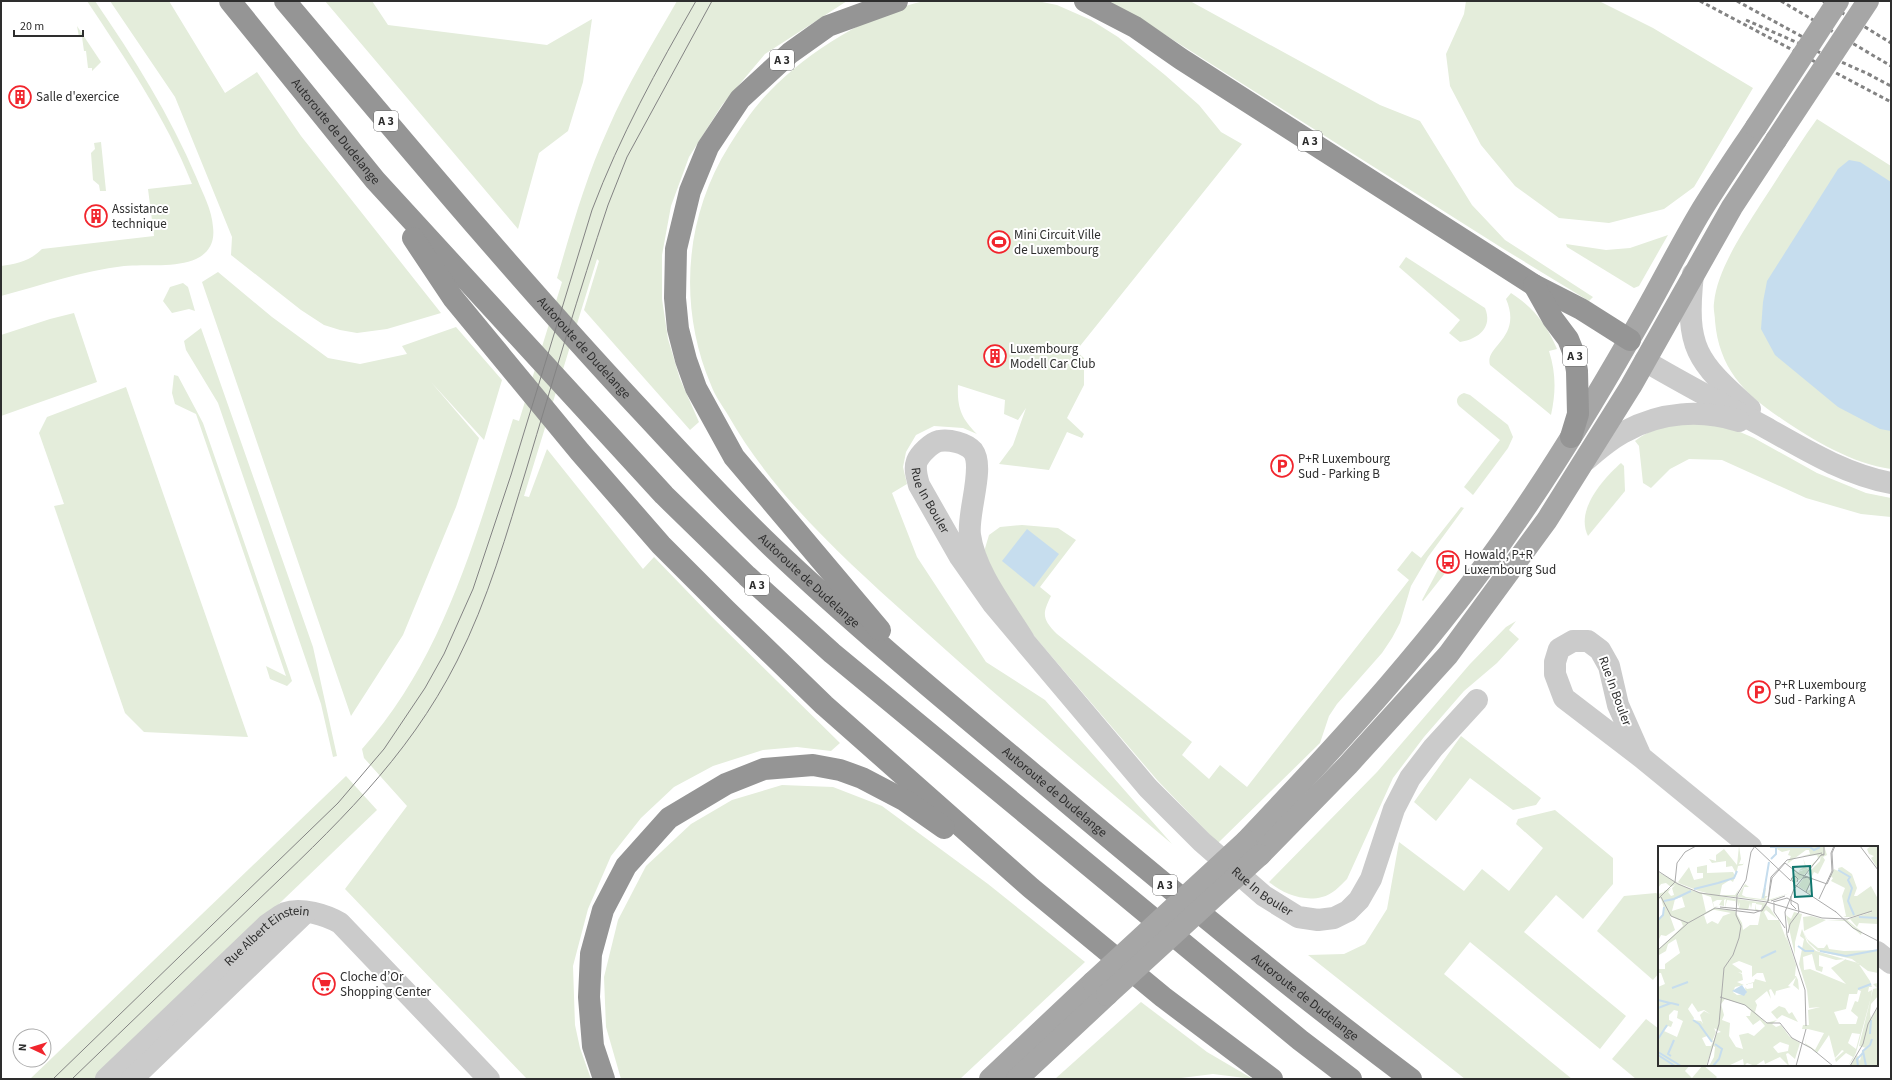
<svg xmlns="http://www.w3.org/2000/svg" width="1892" height="1080" viewBox="0 0 1892 1080" font-family="'Source Sans 3',sans-serif">
	<style>
		.green { fill: #e4eddb }
		.water { fill: #c6ddee }
		.lines { fill: none; stroke-linecap: round; stroke-linejoin: round }
		.minor { stroke: #cbcbcb; stroke-width: 22 }
		.major { stroke: #a6a6a6; stroke-width: 22 }
		.highway { stroke: #959595; stroke-width: 22 }
		.tram { stroke: #838383; stroke-width: 1 }
		.rail { stroke: #838383; stroke-width: 3; stroke-dasharray: 4 3; stroke-linecap: butt }
		.major-bridge { stroke: #a6a6a6; stroke-width: 22 }
		.labels { text-anchor: middle; dominant-baseline: central; stroke-width: 4; stroke-linejoin: round; paint-order: stroke }
		.shield { fill: #fff; stroke: #6d6d6d; stroke-width: 1 }
		.shield-label { font-size: 12px; font-weight: bold; fill: #2e2e2e }
		.poi-label { font-size: 13px; fill: #2e2e2e; stroke: #fff; text-anchor: start }
		.street-label { font-size: 13px; fill: #2e2e2e; stroke: #fff }
		.inset-river { fill: none; stroke: #c6ddee; stroke-width: 2 }
		.inset-road { fill: none; stroke: #ababab; stroke-width: 1 }
		.view { fill: #0f766e; fill-opacity: 0.15; stroke: #0f766e; stroke-width: 2 }
		.inset-edge { fill: none; stroke: #2e2e2e; stroke-width: 2 }
	</style>
	<rect width="100%" height="100%" fill="#fff"/>
	<g class="green">
		<path d="M87,1H95C134,58 170,115 197,179C203,194 212,210 213,227C215,242 209,253 196,259C177,268 145,264 124,266C82,271 42,285 1,296V266C17,264 30,261 42,249L154,236L148,189L192,184C166,118 126,60 87,1Z"/>
		<polygon points="110,1 169,1 225,93 257,72 301,136 441,313 387,329 357,333 340,330 324,325 301,310 231,255 232,237 175,97"/>
		<polygon points="325,1 372,1 388,25 547,45 592,19 583,82 568,131 539,153 518,229"/>
		<path d="M677,1H847L765,54L722,105L689,157L671,206L662,255V299L668,339L680,379L699,422L690,430L584,310L599,261L597,259L524,496L529,497L547,449L643,569L654,557L711,616L840,743L831,751L797,747L763,750L713,766L674,787L641,818L611,856L588,909L573,966L575,1025L580,1048L591,1079H527L345,889L407,806L364,758L362,749C444,658 477,533 513,419L519,421L562,282L557,278C572,227 586,177 608,129C627,85 653,43 677,1Z"/>
		<path d="M924,1H1037L1057,5L1091,20L1118,37L1165,75L1199,105L1221,132L1242,144L1076,351L1084,358V385L1067,418L1084,434L1082,438L1067,432L1049,470L999,464L1013,445L1026,408L1018,420L1004,414L1005,400L958,385C957,407 961,418 977,434L963,428L934,426L916,435L906,452L903,467L907,484L892,493L917,557L986,662L1045,700L1172,844C1083,769 995,695 909,617C842,557 773,494 728,415C722,405 715,396 711,385C678,307 684,218 729,146C741,127 754,107 770,91C807,52 872,12 924,1Z"/>
		<polygon points="1108,1 1190,1 1380,105 1420,121 1472,205 1505,240 1593,297 1589,301 1502,248 1137,17"/>
		<polygon points="1466,1 1599,1 1653,28 1753,88 1694,187 1664,209 1609,223 1559,218 1515,186 1481,145 1450,86 1446,54 1464,14"/>
		<polygon points="77,26 101,62 92,71 92,68 88,68 86,51 84,51 82,37 79,37"/>
		<path d="M1817,119L1891,166V469C1853,464 1813,440 1782,419C1744,394 1719,368 1715,321C1715,315 1713,309 1714,303C1717,270 1743,232 1760,205C1779,176 1797,147 1817,119Z"/>
		<polygon points="101,142 106,191 100,191 99,185 93,180 91,153 95,149 94,143"/>
		<polygon points="1668,235 1639,286 1634,288 1567,247 1566,244 1606,250 1630,248"/>
		<path d="M1406,257L1485,308C1493,327 1479,339 1460,342L1449,333L1460,320L1399,267Z"/>
		<polygon points="218,272 272,317 328,358 360,364 407,354 402,346 456,327 502,380 484,440 431,382 479,438 456,507 403,635 351,716 202,282"/>
		<polygon points="183,283 188,287 195,311 189,309 172,313 163,301 170,287"/>
		<path d="M1511,293C1533,307 1547,325 1557,349L1549,351C1556,373 1556,392 1551,415L1490,365C1484,346 1523,338 1506,299Z"/>
		<polygon points="74,313 97,382 1,416 1,335 50,319"/>
		<polygon points="201,328 313,647 337,756 333,757 321,704 218,403 186,350 184,341"/>
		<polygon points="174,375 178,376 203,423 290,675 292,681 287,686 270,679 266,666 286,676 196,414 175,404 172,393"/>
		<polygon points="126,387 248,737 144,732 125,713 54,506 64,504 39,433 47,417"/>
		<path d="M1464,393L1470,395L1508,425L1513,437L1508,448L1473,495L1464,487L1500,440L1459,406C1455,401 1457,395 1464,393Z"/>
		<path d="M1694,422L1733,429L1754,438L1817,473L1866,493L1891,498V517L1861,514L1806,498L1722,460L1689,459L1670,469L1651,488L1643,483L1639,446L1635,441C1652,427 1673,424 1694,422Z"/>
		<path d="M1621,463L1624,466L1625,491L1588,536C1575,510 1603,479 1621,463Z"/>
		<path d="M1461,507L1464,508L1428,557L1411,586L1400,623L1392,638L1382,653L1337,704L1329,716L1320,743L1218,843L1158,781L1035,637L1004,594L983,555L989,535L1000,527L1022,525L1058,528L1076,540L1040,587L1051,596C1042,614 1042,619 1057,634L1192,742L1182,755L1209,779L1220,765L1247,787L1409,580L1397,570L1412,551L1421,558Z"/>
		<polygon points="1439,568 1446,572 1423,601 1422,600"/>
		<path d="M1516,621L1509,630L1519,639L1497,663L1464,691L1424,737L1393,778L1347,879C1340,886 1332,895 1322,897C1304,902 1283,894 1269,882L1377,772L1470,664L1506,627Z"/>
		<polygon points="1461,736 1541,798 1536,805 1513,810 1470,778 1436,821 1414,802"/>
		<polygon points="346,776 377,810 96,1079 30,1079"/>
		<polygon points="782,785 833,787 882,806 988,884 1085,962 960,1079 621,1079 606,1027 604,977 618,920 646,866 691,824 732,800"/>
		<polygon points="1555,810 1613,858 1613,884 1583,919 1556,895 1524,932 1626,1016 1600,1049 1470,942 1444,974 1572,1079 1465,1079 1308,955 1344,954 1365,944 1387,909 1399,842 1464,891 1482,869 1509,891 1543,848 1516,824 1518,819"/>
		<polygon points="1656,893 1659,895 1659,973 1653,980 1597,931 1624,896"/>
		<polygon points="1141,1002 1207,1052 1253,1079 1213,1074 1173,1079 1055,1079"/>
		<polygon points="1646,1019 1659,1029 1659,1065 1690,1065 1685,1071 1692,1078 1703,1065 1717,1077 1715,1079 1636,1079 1612,1059"/>
	</g>
	<g class="water">
		<polygon points="1849,160 1860,162 1891,182 1891,431 1880,429 1838,407 1775,355 1761,329 1763,302 1767,281 1838,169"/>
		<polygon points="1027,529 1059,554 1034,587 1002,561"/>
	</g>
	<g class="lines">
		<g class="minor">
			<path d="M1693,274C1685,348 1696,361 1750,409"/>
			<path d="M1645,361C1684,384 1724,405 1763,426C1804,449 1844,474 1891,483"/>
			<path d="M1586,460C1598,450 1611,438 1626,431C1661,412 1701,409 1739,421"/>
			<path id="s1" d="M1024,640C1005,609 975,572 970,535C967,513 985,467 973,451C966,443 949,439 939,441C931,443 920,454 917,461C914,469 917,477 919,485L960,557L993,604L1148,788L1202,842L1264,896L1298,917L1318,920L1334,918L1348,911L1359,900L1371,879L1394,809L1410,778L1433,748L1477,700"/>
			<polyline points="1641,757 1618,705 1609,666 1600,650 1588,641 1573,641 1559,649 1555,662 1555,674 1564,698 1641,757 1751,847"/>
			<polyline points="1877,952 1891,963"/>
			<path id="s2" d="M106,1079L267,925C273,921 279,916 285,913C301,907 326,915 340,923L489,1079"/>
			<polyline points="132,1079 306,912"/>
		</g>
		<g class="major">
			<path d="M1246,841C1342,740 1438,636 1517,520C1557,462 1594,401 1629,340C1653,300 1674,257 1698,216C1716,186 1736,157 1756,127"/>
			<polyline points="1260,855 1348,765 1448,655 1547,520 1631,386 1732,207 1776,140"/>
			<polyline points="990,1079 1093,982"/>
			<polyline points="1017,1079 1107,995"/>
		</g>
		<g class="highway">
			<path id="s3" d="M230,1L375,180L664,495L747,576L832,653L1300,1040L1351,1079"/>
			<path id="s4" d="M285,1C400,137 514,274 635,404C680,452 724,501 771,546C856,627 947,702 1038,778C1160,881 1283,983 1411,1079"/>
			<polyline points="1085,1 1135,27 1181,59 1534,285 1581,309 1630,340"/>
			<polyline points="413,238 453,298 580,452 661,545 726,610 824,705 1031,888 1163,997 1272,1079"/>
			<polyline points="1534,285 1553,319 1568,339 1574,354 1577,371 1578,414 1571,437"/>
			<polyline points="880,630 734,457 696,388 686,360 678,329 675,298 676,249 690,191 708,147 740,99 790,53 828,26 897,1"/>
			<polyline points="604,1079 593,1046 589,997 591,954 603,910 626,866 669,818 726,784 764,769 813,765 840,770 862,778 904,800 944,828"/>
		</g>
		<g class="tram">
			<path d="M53,1079L338,803L384,749L425,688L444,654L473,589L511,475L592,210C620,136 657,69 696,1"/>
			<path d="M72,1079C133,1020 194,962 255,903C333,828 407,760 457,661C488,600 507,533 527,467C553,380 579,292 608,205L627,157L712,1"/>
		</g>
		<g class="rail">
			<polyline points="1700,1 1891,102"/>
			<polyline points="1737,1 1821,47"/>
			<polyline points="1781,1 1891,66"/>
			<polyline points="1823,1 1891,43"/>
			<polyline points="1746,20 1873,76"/>
			<polyline points="1868,74 1891,86"/>
		</g>
		<g class="major-bridge">
			<polyline points="1756,127 1838,1"/>
			<polyline points="1776,140 1868,1"/>
			<polyline points="1093,982 1246,841"/>
			<polyline points="1107,995 1260,855"/>
		</g>
	</g>
	<defs>
		<g id="building-ring" transform="scale(1.15)"><circle r="9.5" fill="#fff" stroke="#f1252d" stroke-width="1.5"/><path d="M-4-6H4V6H1V3H-1V6H-4ZM-2.5-4.3h1.7v1.8h-1.7ZM.8-4.3h1.7v1.8H.8ZM-2.5-1h1.7V.8h-1.7ZM.8-1h1.7V.8H.8Z" fill="#f1252d"/></g>
		<g id="stadium-ring" transform="scale(1.15)"><circle r="9.5" fill="#fff" stroke="#f1252d" stroke-width="1.5"/><path d="M0-5a6.5 5 0 1 0 0 10a6.5 5 0 1 0 0-10ZM-3.5-1.8h7v3.6h-7Z" fill="#f1252d"/></g>
		<g id="parking-ring" transform="scale(1.15)"><circle r="9.5" fill="#fff" stroke="#f1252d" stroke-width="1.5"/><path d="M-3.5-5.5H1a3.5 3.5 0 0 1 0 7H-1V5.5H-3.5ZM-1-3.4V-.6H.8a1.4 1.4 0 0 0 0-2.8Z" fill="#f1252d"/></g>
		<g id="bus-ring" transform="scale(1.15)"><circle r="9.5" fill="#fff" stroke="#f1252d" stroke-width="1.5"/><path d="M-5-6H5V4H4V6H2V4H-2V6H-4V4H-5ZM-3.5-4V0h7V-4ZM-3.5 1.2v1.5H-2V1.2ZM2 1.2v1.5H3.5V1.2Z" fill="#f1252d"/></g>
		<g id="supermarket-ring" transform="scale(1.15)"><circle r="9.5" fill="#fff" stroke="#f1252d" stroke-width="1.5"/><path d="M-6-5.5h2.5l.6 2H6L4.5 2H-2.5L-4.4-4H-6ZM-1.5 3.2a1.3 1.3 0 1 0 .1 0ZM3 3.2a1.3 1.3 0 1 0 .1 0Z" fill="#f1252d"/></g>
	</defs>
	<g fill-rule="evenodd">
		<use href="#building-ring" x="20" y="97"/>
		<use href="#building-ring" x="96" y="216"/>
		<use href="#stadium-ring" x="999" y="242"/>
		<use href="#building-ring" x="995" y="356"/>
		<use href="#parking-ring" x="1282" y="466"/>
		<use href="#bus-ring" x="1448" y="562"/>
		<use href="#parking-ring" x="1759" y="692"/>
		<use href="#supermarket-ring" x="324" y="984"/>
	</g>
	<g class="labels">
		<g class="shield">
			<rect x="770" y="50" width="24" height="20" rx="3"/>
			<rect x="374" y="111" width="24" height="20" rx="3"/>
			<rect x="1298" y="131" width="24" height="20" rx="3"/>
			<rect x="1563" y="346" width="24" height="20" rx="3"/>
			<rect x="745" y="575" width="24" height="20" rx="3"/>
			<rect x="1153" y="875" width="24" height="20" rx="3"/>
		</g>
		<g class="shield-label">
			<text x="782" y="60">A 3</text>
			<text x="386" y="121">A 3</text>
			<text x="1310" y="141">A 3</text>
			<text x="1575" y="356">A 3</text>
			<text x="757" y="585">A 3</text>
			<text x="1165" y="885">A 3</text>
		</g>
		<g class="poi-label">
			<text x="36" y="97">Salle d'exercice</text>
			<text x="112" y="209">Assistance<tspan x="112" dy="15">technique</tspan></text>
			<text x="1014" y="235">Mini Circuit Ville<tspan x="1014" dy="15">de Luxembourg</tspan></text>
			<text x="1010" y="349">Luxembourg<tspan x="1010" dy="15">Modell Car Club</tspan></text>
			<text x="1298" y="459">P+R Luxembourg<tspan x="1298" dy="15">Sud - Parking B</tspan></text>
			<text x="1464" y="555">Howald, P+R<tspan x="1464" dy="15">Luxembourg Sud</tspan></text>
			<text x="1774" y="685">P+R Luxembourg<tspan x="1774" dy="15">Sud - Parking A</tspan></text>
			<text x="340" y="977">Cloche d’Or<tspan x="340" dy="15">Shopping Center</tspan></text>
		</g>
		<g class="street-label">
			<text stroke="none"><textPath href="#s3" startOffset="168">Autoroute de Dudelange</textPath></text>
			<text stroke="none"><textPath href="#s4" startOffset="458">Autoroute de Dudelange</textPath></text>
			<text stroke="none"><textPath href="#s1" startOffset="314">Rue In Bouler</textPath></text>
			<text stroke="none"><textPath href="#s4" startOffset="782">Autoroute de Dudelange</textPath></text>
			<text transform="translate(1615 691) rotate(70)">Rue In Bouler</text>
			<text stroke="none"><textPath href="#s4" startOffset="1106">Autoroute de Dudelange</textPath></text>
			<text stroke="none"><textPath href="#s1" startOffset="831">Rue In Bouler</textPath></text>
			<text stroke="none"><textPath href="#s2" startOffset="218">Rue Albert Einstein</textPath></text>
			<text stroke="none"><textPath href="#s4" startOffset="1430">Autoroute de Dudelange</textPath></text>
		</g>
	</g>
	<g transform="translate(1658 846)">
		<rect width="220" height="220" fill="#fff"/>
		<path d="M81,0L83,13L81,18H85L86,15L85,19L80,20L78,29L75,36L72,34L64,39L62,49H77L81,43L78,51L56,49L41,45L23,38L0,24L20,36L31,21L36,34L45,32V27H39V21L49,19V27L75,26L77,30L78,27L74,20L68,21V15L54,17L51,13L58,15V9L66,3L79,19ZM120,0H166L169,9L165,11L167,14L160,28L156,26L154,30L153,25L152,29L149,28L162,15L163,9L144,10L152,8L151,4H148L129,18L133,10L130,9L132,4L124,6L119,3ZM213,0H220V23L213,12L216,10L211,8L209,3ZM159,9H163V10L162,12L146,29L155,32L149,45L154,43L152,48L140,40L147,30L141,34L139,31L138,38L134,35L133,32L138,26L132,20L140,26L148,23L140,25L147,20L145,12L149,23L163,10L160,12ZM184,21L194,28L199,42L196,50H199L213,40L220,53V78L201,77L199,81L192,73L189,74L204,86L203,89L187,75L168,74H187L214,66L192,71H185L188,70L184,50L187,42L173,35L175,32L172,30L176,23L182,26L180,22ZM0,26L35,45L78,53L77,58V55L69,54L67,62H62L67,61L68,53L66,54V60L61,59L64,54H59L55,56L56,61L61,60L56,62L77,65L84,77L85,84L92,79H100L104,59L98,58V63L101,64H97L98,57H94L93,63L92,57L90,64L81,63L82,56L80,61L79,53L109,57L108,59L112,62L119,73L108,64L106,66L110,74H121L129,95L127,86L138,119L137,130H138L140,134L141,144L135,139L138,131L130,140L133,141L118,145L117,150L113,143L111,144L113,153L109,145L97,155L99,159L97,166L108,177L119,174L114,178L118,181L123,179L131,190L142,197L137,213L130,207L128,208L131,220L122,211L107,218L106,214L97,220L89,217L86,220L85,213L70,220H51L56,211L57,201L55,200L48,220H0V141L7,138L3,127H0V123H7V118L22,107L18,93L10,98L8,105L1,109L0,104L25,80L23,75L12,70L17,84L8,90L3,89L0,95V73L5,70L6,63L3,52L0,54V48L6,46V43V45L13,42L10,46L13,50L16,49L14,42L17,39L13,41L8,37L3,38L0,42ZM44,48L53,51L56,62L48,66ZM24,51L27,61L14,65L17,53ZM55,64H57L73,67L65,70L60,78L54,75L49,78L46,69ZM81,115L94,120V131L99,127H105L108,136L97,133L96,136L86,139L79,136L85,134L84,128L80,126L84,127V125L74,118ZM95,137V142L89,143L87,141L88,148L79,149L75,146L77,141ZM67,153L87,159L93,165L92,170H88L95,179L102,174L107,180L96,190L90,187L81,189L85,203L78,201L71,190L72,177L64,174L66,169L63,158ZM34,157L40,166L46,164L52,168L46,165L42,169L45,178L43,175L35,174L36,172L30,163ZM16,164L20,165L19,172L25,175L19,191L6,185L10,180L13,181L15,176L11,174V169ZM56,182L63,186L59,187L53,200H48L44,192L49,190L54,196L58,186ZM122,196L131,199L130,205L120,207L115,201ZM87,38L91,41H86L84,49L88,51L103,53L106,42H108L107,50H110L107,53L110,54L132,47L111,55L79,51ZM136,66L144,68L137,96V109L128,69L133,73ZM153,70L168,74L146,85L145,71ZM144,83L149,96L158,105L200,117L212,135L214,141H211L210,146L214,144L213,151L198,207L195,213L190,220L195,211L188,207L178,216L177,213L186,205L184,204L177,212L171,189L159,207L147,198L150,184L147,197L157,204L166,187L150,183H144L145,179H151L150,164L162,161L151,162L149,144L141,118L146,93L142,90ZM154,108L158,124L164,126L165,121L161,120V109L178,114L188,113L173,122L188,138L152,123L146,124L145,111ZM200,144L203,145L200,156L197,155L193,165L200,171L198,178H181L176,166L188,163L191,148H199ZM194,187L202,188L198,203L190,197ZM145,85L149,93L160,102H166L169,98L171,103L186,105L220,104V127L210,125L194,113L160,105L151,97L148,92ZM220,137V150L213,158L212,167L213,173L220,160V220H192L199,209L202,215L204,205L208,202L201,200L215,143L219,142L215,138ZM121,160L127,162L131,168L134,166L140,176L124,169L119,173L113,166Z" fill="#e4eddb" fill-rule="evenodd"/>
		<path d="M84,139L89,146L86,150L74,145Z" fill="#c6ddee"/>
		<path class="inset-river" d="M112,1H152L156,4L162,1M113,13L118,8V2M180,24L192,31L190,34L194,42L190,55L196,69M60,37L76,32L79,25M36,43L60,37M105,52L111,16M6,55L16,53L33,45M201,71L220,72M0,74L5,69L6,61M140,100L147,105H156M162,105L188,110L220,104M103,112L118,105M14,142L30,136M200,143L213,138M0,154L12,157M0,162L13,157L21,159M35,174L41,178L54,196M212,188L213,174M0,193L9,179M0,206L23,220M0,209L17,220M13,210L10,208L16,194M55,220L61,213L64,203L57,198M200,220L199,213L205,207M208,220L205,205L212,199L214,193"/>
		<path class="inset-road" d="M96,0L133,35M202,0L220,24M27,6L38,0M166,8L163,9H166V0M0,25L20,38L42,47L109,56L164,72L189,73L214,65M145,32L150,31L153,35L148,46M136,37L133,33L137,30L140,33L139,36M137,39L178,66M133,50V58L138,63M3,51L13,70L30,77M0,53L17,36L19,17L27,6M161,53L174,25L173,7L176,0M113,55L127,50M115,56L129,52L140,58L141,66L132,78L130,87M116,57V66L127,82M62,61L104,65L110,55L114,32L127,17L141,28L169,38L175,25L174,7L177,0M177,65L195,82L220,95M0,104L30,77L57,62L96,67L104,64L110,55L113,31L129,14L164,7M62,151L87,159L109,177H122L134,192L153,202L175,220M148,180L147,144L129,89L127,66L136,43L163,9M49,220L61,178L66,122L75,109L81,92L83,80L78,69L79,49L88,34L93,6L97,0M138,220L148,183M192,220L205,198L210,178L220,160"/>
		<path class="view" d="M152,20L154,50L137,51L135,21Z"/>
		<rect width="220" height="220" class="inset-edge"/>
	</g>
	<rect width="1892" height="1080" fill="none" stroke="#2e2e2e" stroke-width="4"/>
	<g transform="translate(32 1048) rotate(274)"><circle r="19" fill="#ffffff" stroke="#ababab"/>
	<path d="M0-3L7 15L0 10L-7 15Z" fill="#f1252d"/>
	<text y="-6" font-size="11" font-weight="bold" text-anchor="middle" fill="#2e2e2e">N</text>
	</g>
	<path d="M14 30v6h69v-6" fill="none" stroke="#2e2e2e" stroke-width="2"/>
	<text x="20" y="30" font-size="12" fill="#2e2e2e" stroke="#ffffff" stroke-width="3" paint-order="stroke">20 m</text>
</svg>
